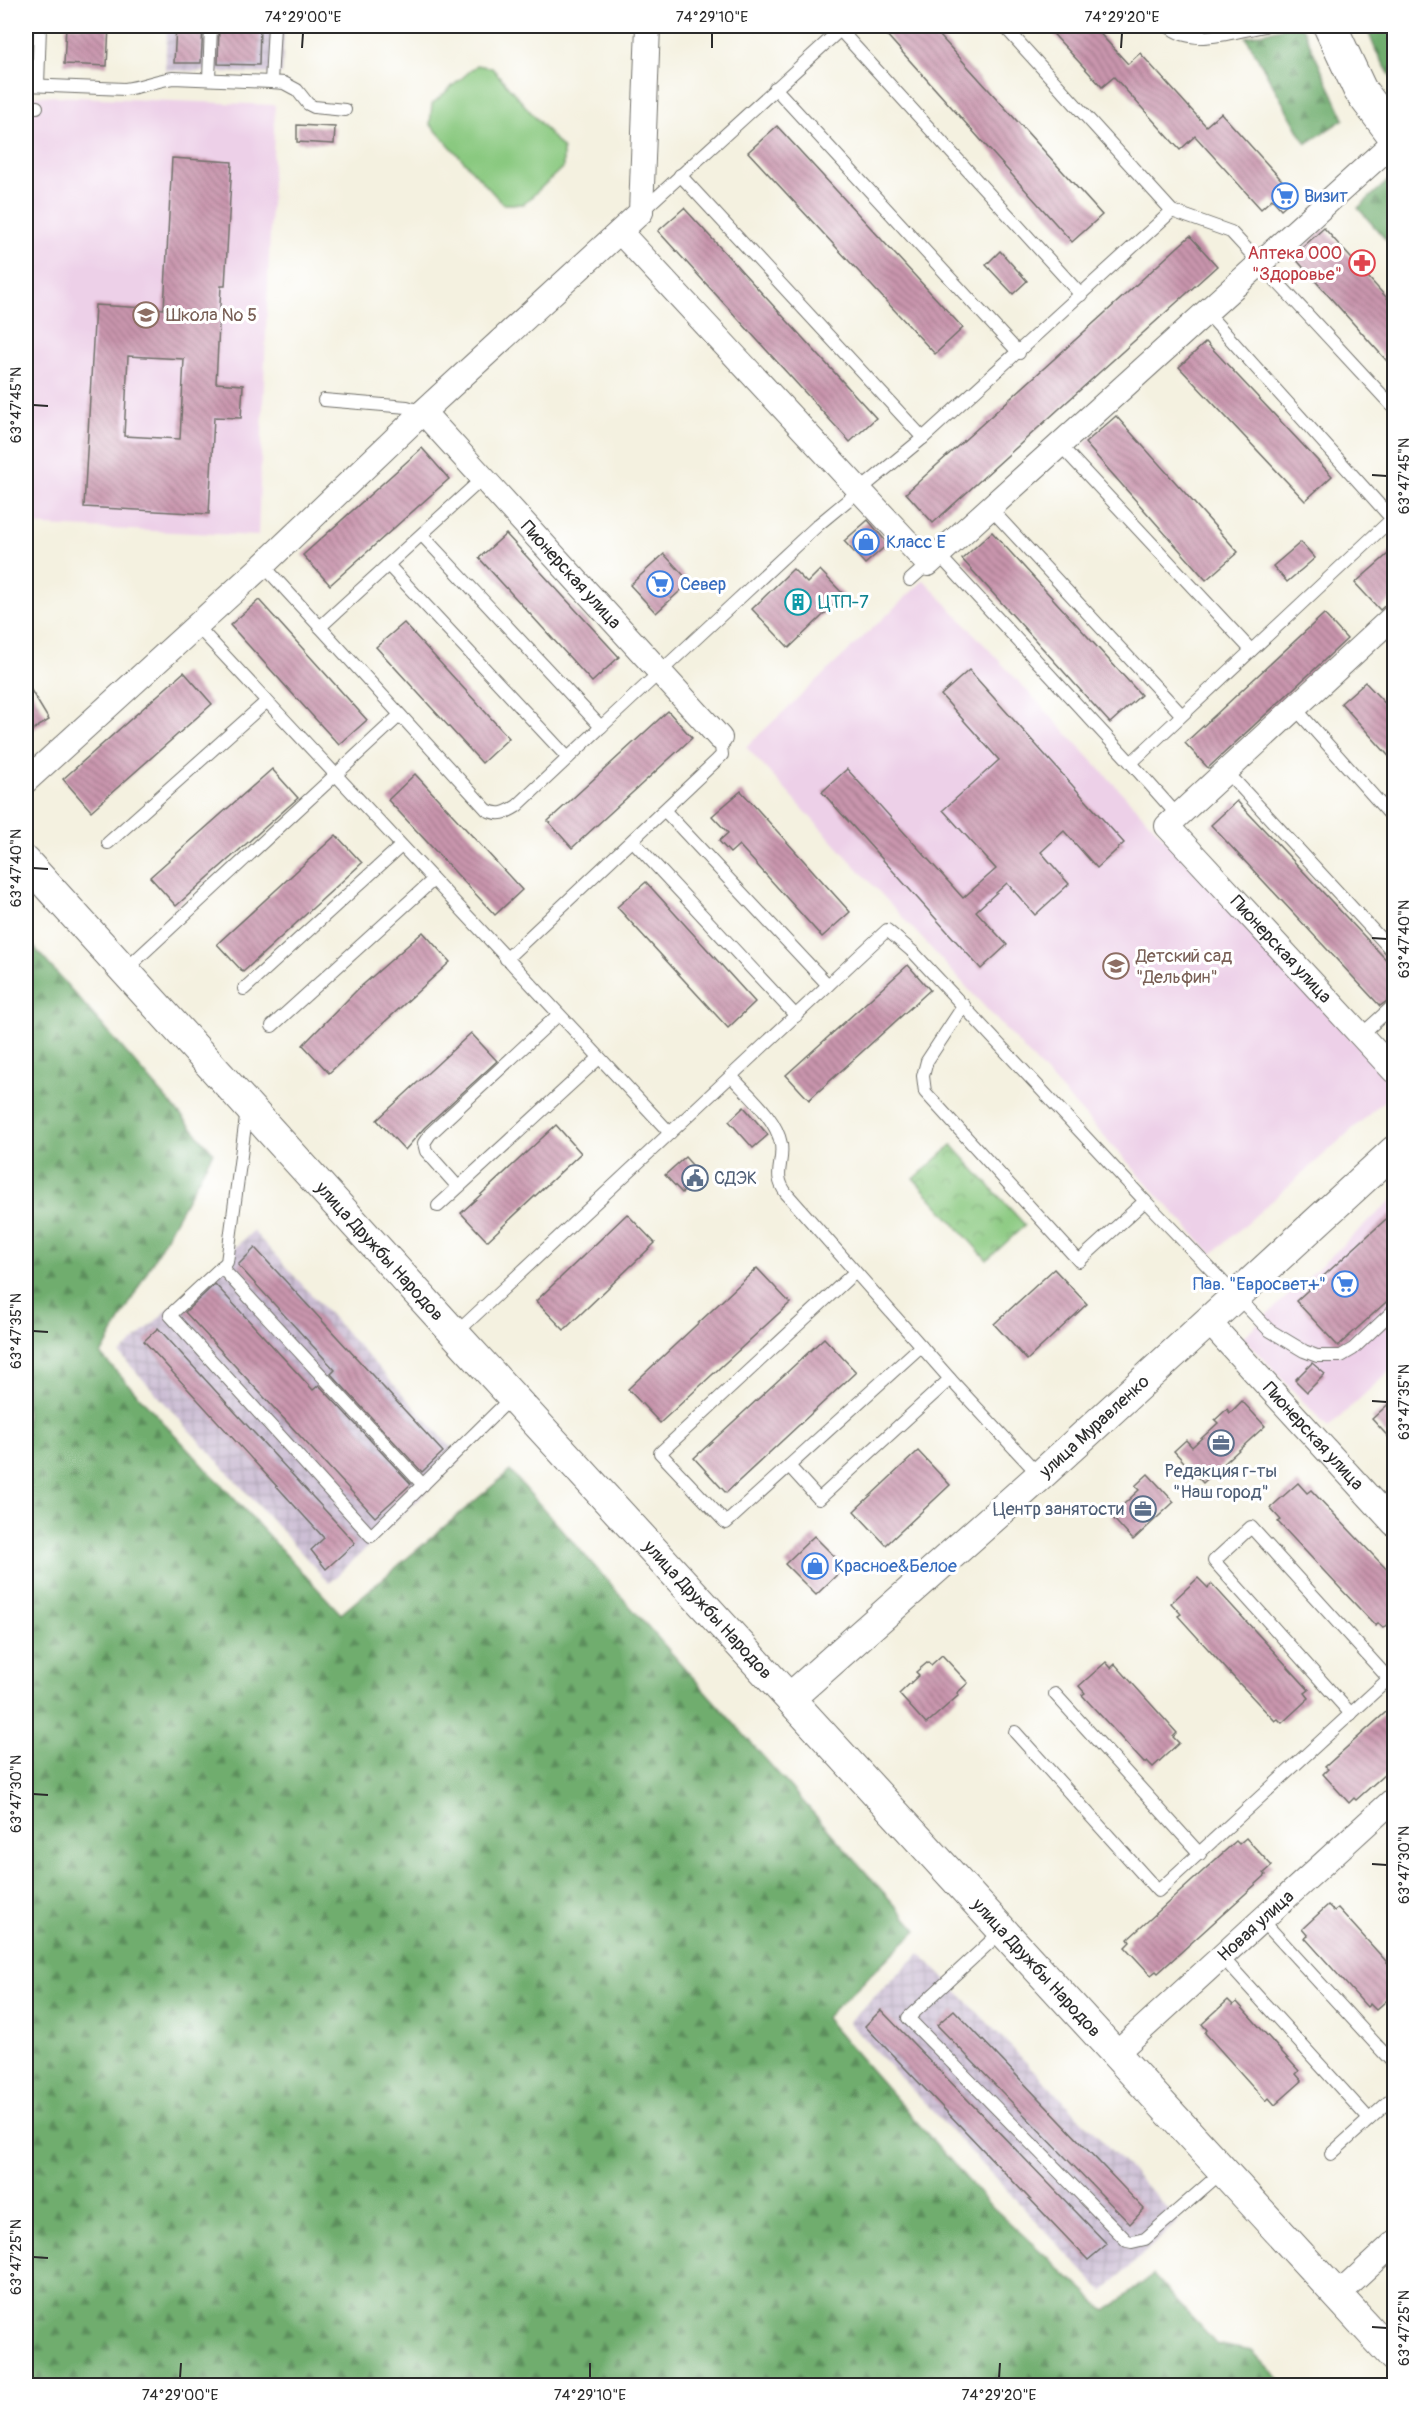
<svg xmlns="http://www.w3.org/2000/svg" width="1420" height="2411" viewBox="0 0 1420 2411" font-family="Pangolin,sans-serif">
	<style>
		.built { fill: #edd0e8 }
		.industrial { fill: url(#industrial-grid) }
		.forest { fill: url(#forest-firs); stroke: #4d6c4c; stroke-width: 1.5 }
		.park { fill: url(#park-crowns); stroke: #5a7a56; stroke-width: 1.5 }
		.pitch { fill: #8ac980; stroke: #5a7a56; stroke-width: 1.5 }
		.building { fill: url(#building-back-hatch); fill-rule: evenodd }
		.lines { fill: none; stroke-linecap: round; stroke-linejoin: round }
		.service-casing { stroke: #71706a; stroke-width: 14 }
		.minor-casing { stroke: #71706a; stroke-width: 26 }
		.tertiary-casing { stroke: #71706a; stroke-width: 32 }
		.secondary-casing { stroke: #71706a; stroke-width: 35 }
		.service { stroke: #fff; stroke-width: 12 }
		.minor { stroke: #fff; stroke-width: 24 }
		.tertiary { stroke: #fff; stroke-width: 30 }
		.secondary { stroke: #fff; stroke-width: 33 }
		.ticks { fill: none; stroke: #2b2b2b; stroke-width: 2 }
		.labels { text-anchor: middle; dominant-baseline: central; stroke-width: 6; stroke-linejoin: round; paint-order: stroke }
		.shop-label { font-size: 18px; fill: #366cbe; stroke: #fff; text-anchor: start }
		.health-label { font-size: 18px; fill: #be3a42; stroke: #fff; text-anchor: end }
		.education-label { font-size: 18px; fill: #785e54; stroke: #fff; text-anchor: start }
		.street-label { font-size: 18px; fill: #2b2b2b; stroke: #fff }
		.culture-label { font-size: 18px; fill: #0d838f; stroke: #fff; text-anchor: start }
		.service-label { font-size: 18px; fill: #4e5e75; stroke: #fff; text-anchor: start }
		.neatline { fill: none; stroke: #2b2b2b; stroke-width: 2 }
		.ticks-label { font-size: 15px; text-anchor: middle; fill: #2b2b2b }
	</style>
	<defs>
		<pattern id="industrial-grid" width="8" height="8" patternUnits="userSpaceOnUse" patternTransform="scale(1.5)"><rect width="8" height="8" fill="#ccbed4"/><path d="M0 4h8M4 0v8" fill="none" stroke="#afa3b6"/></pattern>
		<pattern id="forest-firs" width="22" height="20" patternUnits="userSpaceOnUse" patternTransform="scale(1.5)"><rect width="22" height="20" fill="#6fad6e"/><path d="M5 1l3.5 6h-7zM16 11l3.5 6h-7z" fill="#5b8d5b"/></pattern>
		<pattern id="park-crowns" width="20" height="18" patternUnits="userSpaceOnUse" patternTransform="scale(1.5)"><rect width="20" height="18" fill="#8ac980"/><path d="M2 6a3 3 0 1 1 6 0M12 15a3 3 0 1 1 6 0" fill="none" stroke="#71a369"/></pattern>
		<pattern id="building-back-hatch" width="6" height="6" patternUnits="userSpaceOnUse" patternTransform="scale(1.5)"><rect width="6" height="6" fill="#c995ad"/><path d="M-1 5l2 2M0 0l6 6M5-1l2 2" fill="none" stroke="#a37a8d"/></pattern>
	</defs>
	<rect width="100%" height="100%" fill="#fff"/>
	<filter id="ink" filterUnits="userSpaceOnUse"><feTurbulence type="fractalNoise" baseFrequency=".0167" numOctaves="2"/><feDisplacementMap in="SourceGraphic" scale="12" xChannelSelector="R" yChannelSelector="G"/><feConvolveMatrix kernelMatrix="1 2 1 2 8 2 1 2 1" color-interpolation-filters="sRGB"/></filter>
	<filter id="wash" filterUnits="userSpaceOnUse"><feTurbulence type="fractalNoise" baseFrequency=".008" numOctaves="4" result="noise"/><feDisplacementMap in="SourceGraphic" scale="24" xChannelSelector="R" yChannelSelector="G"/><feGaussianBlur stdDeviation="1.35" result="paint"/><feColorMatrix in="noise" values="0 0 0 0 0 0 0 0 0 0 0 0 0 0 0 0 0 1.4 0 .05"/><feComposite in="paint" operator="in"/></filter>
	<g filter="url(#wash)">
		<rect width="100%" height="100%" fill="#f4f1e0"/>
		<g class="built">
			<polygon points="26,95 275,105 258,536 26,525"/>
			<polygon points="924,580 1394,1085 1394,1092 1212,1254 746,747"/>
			<polygon points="1394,1198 1394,1367 1328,1428 1243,1337"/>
		</g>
		<g class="industrial">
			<polygon points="167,26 284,26 282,74 165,70"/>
			<polygon points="253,1231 462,1459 329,1583 120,1354"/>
			<polygon points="920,1953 1179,2220 1103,2292 848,2022"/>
		</g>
		<g class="forest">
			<polygon points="1289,26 1298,26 1303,29 1344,119 1306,144 1246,37"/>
			<polygon points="1366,26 1394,26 1394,82 1376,51"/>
			<polygon points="1390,179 1394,183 1394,249 1358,208"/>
			<polygon points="26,938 213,1152 101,1355 341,1614 510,1471 917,1930 825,2018 987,2202 1106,2311 1153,2275 1216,2344 1252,2351 1285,2385 26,2385"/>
		</g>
		<polygon class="park" points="952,1145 1025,1225 987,1260 914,1179"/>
		<polygon class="pitch" points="477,65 492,68 563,149 563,167 524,204 503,204 430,124 432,104"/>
		<g id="blocks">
			<g class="building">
				<polygon points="66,26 109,26 107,66 64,64"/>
				<polygon points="176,26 203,26 201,63 174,63"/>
				<polygon points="219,26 260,26 259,65 218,64"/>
				<polygon points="895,26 931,26 1102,215 1072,242 886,34"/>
				<polygon points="1046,26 1093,26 1128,64 1140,53 1206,126 1221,113 1296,196 1281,209 1272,199 1261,209 1195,136 1180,150 1114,77 1102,87"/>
				<polygon points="297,125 335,127 334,144 297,142"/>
				<polygon points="777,126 963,328 935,354 748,152"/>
				<path d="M172,158L232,162L225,286H221L216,383L243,385L241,418L214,417L209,514L84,507L95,305L164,309ZM128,356L184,359L180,439L124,436Z"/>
				<polygon points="684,208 876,418 850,442 658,231"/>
				<polygon points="1324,228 1395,307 1395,370 1293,256"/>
				<polygon points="1190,236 1217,266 933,523 906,493"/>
				<polygon points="1000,251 1027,281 1013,294 986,265"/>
				<polygon points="1206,342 1332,476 1305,501 1179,367"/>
				<polygon points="1116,416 1238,552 1206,580 1085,443"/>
				<polygon points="422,448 449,479 330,585 303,555"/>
				<polygon points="868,520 888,544 865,564 844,541"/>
				<polygon points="992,532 1141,695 1110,723 962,559"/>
				<polygon points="506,534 619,657 592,682 479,558"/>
				<polygon points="1301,542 1315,558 1287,582 1273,566"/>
				<polygon points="1395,548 1395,596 1380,610 1355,583"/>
				<polygon points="664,554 690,582 656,613 630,585"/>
				<polygon points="793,569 807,583 820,570 844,595 789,648 752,609"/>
				<polygon points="259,600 367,720 339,745 230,625"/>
				<polygon points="1324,614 1347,639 1208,768 1185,743"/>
				<polygon points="404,623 509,738 482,763 376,647"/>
				<polygon points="969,670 1124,843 1097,868 1064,831 1041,852 1069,884 1035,915 1007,883 976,911 1007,945 981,969 822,792 847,769 963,898 996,869 943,810 999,760 941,695"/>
				<polygon points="184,672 212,704 91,811 63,779"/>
				<polygon points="26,682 49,720 26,734"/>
				<polygon points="1365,682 1395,714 1395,763 1341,703"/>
				<polygon points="668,711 692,738 572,848 548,821"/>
				<polygon points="272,769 298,798 176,906 150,877"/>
				<polygon points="415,774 522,890 495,915 388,800"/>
				<polygon points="741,791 850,912 822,937 739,845 730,853 719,841 728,833 712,816"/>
				<polygon points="1237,801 1395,969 1395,995 1380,1006 1211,825"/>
				<polygon points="336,835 362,863 243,972 217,944"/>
				<polygon points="646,882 755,1002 728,1028 617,907"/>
				<polygon points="423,932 450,962 329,1073 303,1045 357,990"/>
				<polygon points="908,965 930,990 809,1100 786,1075"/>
				<polygon points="471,1033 497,1061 424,1128 405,1150 377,1120"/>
				<polygon points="744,1107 768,1135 753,1148 729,1121"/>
				<polygon points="556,1125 581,1153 487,1241 461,1213"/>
				<polygon points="685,1157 701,1175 682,1193 665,1175"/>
				<polygon points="1395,1211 1395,1294 1338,1346 1296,1301"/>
				<polygon points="627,1214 655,1243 564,1330 536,1301"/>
				<polygon points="255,1248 443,1452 422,1472 331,1374 335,1370 238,1265"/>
				<polygon points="757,1268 790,1303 660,1423 628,1389"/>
				<polygon points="1054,1269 1087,1304 1027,1360 994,1324"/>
				<polygon points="215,1284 313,1390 319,1385 411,1484 375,1517 185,1312"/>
				<polygon points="158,1328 355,1543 326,1569 311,1550 324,1538 144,1341"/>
				<polygon points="824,1338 856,1372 726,1493 694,1458"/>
				<polygon points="1312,1363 1325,1374 1307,1392 1295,1380"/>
				<polygon points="1395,1398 1395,1444 1372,1419"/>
				<polygon points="1242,1401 1265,1426 1203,1483 1174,1451 1186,1440 1192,1447 1218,1423 1215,1420 1227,1409 1230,1413"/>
				<polygon points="918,1451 950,1485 886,1545 854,1511"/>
				<polygon points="1148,1474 1174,1502 1133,1540 1111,1516 1139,1490 1135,1486"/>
				<polygon points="1298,1483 1307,1493 1311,1490 1395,1578 1395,1617 1383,1628 1378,1623 1376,1626 1339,1587 1278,1522 1281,1520 1270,1508"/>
				<polygon points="814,1536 845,1567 816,1595 785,1564"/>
				<polygon points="1198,1578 1208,1588 1212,1584 1309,1690 1305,1693 1309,1698 1282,1723 1278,1719 1275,1721 1238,1682 1178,1616 1181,1614 1171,1603"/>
				<polygon points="942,1655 968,1683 957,1693 959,1695 926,1724 899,1694 919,1675 916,1672 928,1662 931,1665"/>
				<polygon points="1106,1662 1111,1668 1115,1664 1177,1733 1173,1737 1179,1743 1153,1767 1147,1761 1144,1763 1082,1695 1085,1693 1079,1686"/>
				<polygon points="1395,1704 1395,1765 1356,1800 1354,1798 1349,1803 1323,1774 1328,1769 1325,1767"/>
				<polygon points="1246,1838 1272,1866 1264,1873 1266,1875 1158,1973 1156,1971 1151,1975 1125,1947 1130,1942 1128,1939 1236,1841 1239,1844"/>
				<polygon points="1328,1905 1334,1911 1338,1908 1395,1971 1395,1993 1376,2010 1370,2004 1367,2007 1305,1938 1308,1936 1302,1929"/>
				<polygon points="1228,2000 1233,2005 1237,2002 1299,2071 1296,2074 1302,2081 1275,2105 1269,2098 1266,2101 1205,2033 1207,2030 1202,2024"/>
				<polygon points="881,2010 1107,2244 1088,2260 865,2026"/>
				<polygon points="954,2010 1144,2209 1130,2224 937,2025"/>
			</g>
		</g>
	</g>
	<g filter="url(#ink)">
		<use href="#blocks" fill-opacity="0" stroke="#71706a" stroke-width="1.5"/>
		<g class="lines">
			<g class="service-casing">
				<g id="service">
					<polyline points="1004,26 1172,211 1231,232 1394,408"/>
					<path d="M1168,26C1195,48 1233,31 1264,26"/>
					<polyline points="209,79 211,26"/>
					<polyline points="271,82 274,26"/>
					<path d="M26,85L125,89C142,87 157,80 173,78L271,82L284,83L297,90L308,104L314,107L345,110"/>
					<polyline points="38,85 40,26"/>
					<polyline points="775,88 1019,353"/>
					<polyline points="26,106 37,107"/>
					<polyline points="680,175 923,438"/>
					<polyline points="643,210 840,30 1081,295"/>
					<polyline points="1207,313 1392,519"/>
					<polyline points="324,400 407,407 423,412"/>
					<polyline points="1060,445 1251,650"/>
					<polyline points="990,508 1181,714"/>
					<polyline points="422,535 601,727 819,524 923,438 1172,211"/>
					<polyline points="939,555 1131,763"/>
					<polyline points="263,565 320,627 483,478"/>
					<polyline points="389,566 568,758"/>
					<polyline points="910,580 928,564"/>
					<polyline points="196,625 670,1133"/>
					<path d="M320,627L487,810C499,816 506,813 517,806L601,727"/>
					<polyline points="1295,708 1394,819"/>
					<polyline points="1226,771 1394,953"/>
					<polyline points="665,811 828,985"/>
					<polyline points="1179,815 1178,816 1131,763 1394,517"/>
					<polyline points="633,841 796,1016"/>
					<polyline points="108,843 266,702"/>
					<polyline points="506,959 717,760 722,755 720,738"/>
					<polyline points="125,970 399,716"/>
					<polyline points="244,989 401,846"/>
					<polyline points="964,1005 927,1061 923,1076 925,1092 1079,1261 1145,1201 1269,1330 1304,1351 1317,1356 1341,1356 1353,1349 1394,1310"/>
					<polyline points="272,1026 433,880"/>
					<polyline points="1361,1035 1394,1005"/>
					<path d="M731,1076C748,1095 776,1117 781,1144C784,1164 772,1174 786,1193L950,1379L1040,1476"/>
					<polyline points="247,1110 227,1262 170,1315 371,1536 513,1396"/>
					<polyline points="458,1187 426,1151 424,1143 430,1134 558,1015"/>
					<polyline points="438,1206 599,1058"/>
					<polyline points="221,1267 423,1485"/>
					<polyline points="855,1272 660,1453 726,1523 921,1346"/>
					<polyline points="455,1334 887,930 913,952 1145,1201"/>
					<polyline points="789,1466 819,1499 950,1379"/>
					<polyline points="1055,1694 1200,1854"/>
					<polyline points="1351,1714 1214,1561 1251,1527 1389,1679"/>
					<polyline points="1015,1732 1158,1891 1394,1674"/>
					<polyline points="1262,1920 1394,2064"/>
					<polyline points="1003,1930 908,2018 1127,2241 1132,2242 1145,2239 1223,2171"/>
					<polyline points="1222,1957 1369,2119"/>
					<polyline points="1331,2154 1394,2097"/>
				</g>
			</g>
			<g class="minor-casing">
				<g id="minor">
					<polyline points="620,232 928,564 1394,142"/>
					<path id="s1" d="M423,412L720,738"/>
					<path id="s2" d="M1394,616L1167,826L1394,1071"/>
					<polyline points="26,781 263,565 423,412 641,212 648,26"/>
					<path id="s3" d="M1208,1321L1394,1524"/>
					<path id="s4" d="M1116,2053L1394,1799"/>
					<polyline points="1338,2295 1394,2243"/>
				</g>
			</g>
			<g class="tertiary-casing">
				<g id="tertiary">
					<path id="s5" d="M26,862L455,1334L1394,2357"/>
					<path id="s6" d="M790,1698L1040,1476L1394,1151"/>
				</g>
			</g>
			<g class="secondary-casing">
				<polyline id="secondary" points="1330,26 1360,90 1394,135"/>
			</g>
			<use href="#service" class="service"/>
			<use href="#minor" class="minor"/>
			<use href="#tertiary" class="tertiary"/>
			<use href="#secondary" class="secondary"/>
		</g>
	</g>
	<path class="ticks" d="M302,48L303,33M712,48V33M1121,48L1122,33M33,405L48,406M1372,475L1387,476M33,868L48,869M1372,938L1387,939M33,1331L48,1332M1372,1401L1387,1402M33,1794L48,1795M1372,1864L1387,1865M33,2257L48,2258M1372,2327L1387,2328M180,2378L181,2363M590,2378V2363M999,2378L1000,2363"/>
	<defs>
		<g id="supermarket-ring" transform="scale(1.35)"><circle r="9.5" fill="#fff" stroke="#3f7fe0" stroke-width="1.5"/><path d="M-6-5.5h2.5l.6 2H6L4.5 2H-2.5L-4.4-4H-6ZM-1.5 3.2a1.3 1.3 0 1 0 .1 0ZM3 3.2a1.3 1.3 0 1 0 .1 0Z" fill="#3f7fe0"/></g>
		<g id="pharmacy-ring" transform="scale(1.35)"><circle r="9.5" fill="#fff" stroke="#e0444e" stroke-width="1.5"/><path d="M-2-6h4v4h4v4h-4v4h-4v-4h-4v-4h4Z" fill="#e0444e"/></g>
		<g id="school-ring" transform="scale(1.35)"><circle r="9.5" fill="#fff" stroke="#8d6e63" stroke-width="1.5"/><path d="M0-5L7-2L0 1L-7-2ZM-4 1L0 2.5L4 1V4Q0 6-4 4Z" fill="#8d6e63"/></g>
		<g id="shop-ring" transform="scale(1.35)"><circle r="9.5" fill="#fff" stroke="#3f7fe0" stroke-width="1.5"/><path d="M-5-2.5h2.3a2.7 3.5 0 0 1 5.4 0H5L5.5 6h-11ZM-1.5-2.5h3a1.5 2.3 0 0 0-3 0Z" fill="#3f7fe0"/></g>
		<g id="building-ring" transform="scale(1.35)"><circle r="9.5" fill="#fff" stroke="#0f9aa8" stroke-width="1.5"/><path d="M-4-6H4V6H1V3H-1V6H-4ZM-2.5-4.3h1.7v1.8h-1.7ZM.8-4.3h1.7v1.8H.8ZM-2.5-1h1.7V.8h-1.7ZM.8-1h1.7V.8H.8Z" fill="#0f9aa8"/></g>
		<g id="civic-ring" transform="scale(1.35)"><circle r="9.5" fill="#fff" stroke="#5c6f8a" stroke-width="1.5"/><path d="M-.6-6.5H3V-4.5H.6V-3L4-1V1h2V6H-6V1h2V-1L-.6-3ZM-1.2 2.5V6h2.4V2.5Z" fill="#5c6f8a"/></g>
		<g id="office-ring" transform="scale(1.35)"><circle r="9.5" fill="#fff" stroke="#5c6f8a" stroke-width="1.5"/><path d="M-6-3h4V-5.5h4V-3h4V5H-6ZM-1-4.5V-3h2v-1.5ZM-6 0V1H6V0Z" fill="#5c6f8a"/></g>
	</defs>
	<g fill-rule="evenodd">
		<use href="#supermarket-ring" x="1285" y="196"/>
		<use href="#pharmacy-ring" x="1362" y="263"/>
		<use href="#school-ring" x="146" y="315"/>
		<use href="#shop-ring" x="866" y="542"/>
		<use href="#supermarket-ring" x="660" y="584"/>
		<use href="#building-ring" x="798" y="602"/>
		<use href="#school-ring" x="1116" y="966"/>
		<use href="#civic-ring" x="695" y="1178"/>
		<use href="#supermarket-ring" x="1345" y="1284"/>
		<use href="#office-ring" x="1221" y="1443"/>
		<use href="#office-ring" x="1143" y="1509"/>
		<use href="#shop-ring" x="815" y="1566"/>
	</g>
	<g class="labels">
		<g class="shop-label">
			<text x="1304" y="196">Визит</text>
			<text x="886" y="542">Класс Е</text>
			<text x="680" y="584">Север</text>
			<text x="1326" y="1284" text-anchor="end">Пав. "Евросвет+"</text>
			<text x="834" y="1566">Красное&amp;Белое</text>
		</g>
		<g class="health-label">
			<text x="1342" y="253">Аптека ООО<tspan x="1342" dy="21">"Здоровье"</tspan></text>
		</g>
		<g class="education-label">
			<text x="166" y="315">Школа № 5</text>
			<text x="1136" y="956">Детский сад<tspan x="1136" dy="21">"Дельфин"</tspan></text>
		</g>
		<g class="street-label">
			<text stroke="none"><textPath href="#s1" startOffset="220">Пионерская улица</textPath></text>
			<text stroke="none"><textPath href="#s2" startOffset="477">Пионерская улица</textPath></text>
			<text stroke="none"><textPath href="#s5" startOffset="526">улица Дружбы Народов</textPath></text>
			<text stroke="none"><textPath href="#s6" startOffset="408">улица Муравленко</textPath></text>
			<text stroke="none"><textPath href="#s3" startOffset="156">Пионерская улица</textPath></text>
			<text stroke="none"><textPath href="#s5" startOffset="1012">улица Дружбы Народов</textPath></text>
			<text stroke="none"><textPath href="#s4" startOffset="189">Новая улица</textPath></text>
			<text stroke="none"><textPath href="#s5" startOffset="1498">улица Дружбы Народов</textPath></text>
		</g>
		<g class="culture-label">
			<text x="818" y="602">ЦТП-7</text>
		</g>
		<g class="service-label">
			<text x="714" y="1178">СДЭК</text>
			<text x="1221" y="1471" text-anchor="middle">Редакция г-ты<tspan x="1221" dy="21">"Наш город"</tspan></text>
			<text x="1124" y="1509" text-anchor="end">Центр занятости</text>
		</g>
	</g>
	<rect width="1420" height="2411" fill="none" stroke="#fff" stroke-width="66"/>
	<rect x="33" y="33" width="1354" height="2345" class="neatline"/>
	<g class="ticks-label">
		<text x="303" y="22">74°29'00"E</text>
		<text x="712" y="22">74°29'10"E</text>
		<text x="1122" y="22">74°29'20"E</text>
		<text transform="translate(16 405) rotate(-90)" y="5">63°47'45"N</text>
		<text transform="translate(1404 476) rotate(-90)" y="5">63°47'45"N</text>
		<text transform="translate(16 868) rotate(-90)" y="5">63°47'40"N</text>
		<text transform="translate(1404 939) rotate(-90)" y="5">63°47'40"N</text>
		<text transform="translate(16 1331) rotate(-90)" y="5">63°47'35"N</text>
		<text transform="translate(1404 1402) rotate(-90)" y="5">63°47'35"N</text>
		<text transform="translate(16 1794) rotate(-90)" y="5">63°47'30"N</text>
		<text transform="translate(1404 1865) rotate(-90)" y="5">63°47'30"N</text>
		<text transform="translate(16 2257) rotate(-90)" y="5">63°47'25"N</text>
		<text transform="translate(1404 2328) rotate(-90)" y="5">63°47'25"N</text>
		<text x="180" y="2400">74°29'00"E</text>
		<text x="590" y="2400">74°29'10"E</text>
		<text x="999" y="2400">74°29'20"E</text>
	</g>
</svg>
